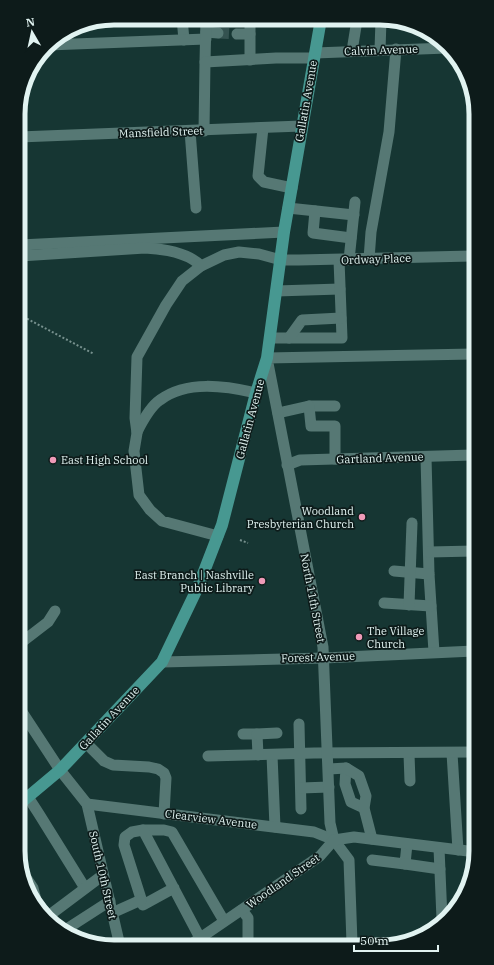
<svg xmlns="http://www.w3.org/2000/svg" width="494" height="965" viewBox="0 0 494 965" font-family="'IBM Plex Serif',serif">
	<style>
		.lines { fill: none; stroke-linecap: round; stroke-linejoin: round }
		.minor-tunnel { stroke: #345250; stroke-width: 11; stroke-dasharray: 11 5.5; stroke-linecap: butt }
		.path { stroke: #77918e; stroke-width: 2; stroke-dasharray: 2 2; stroke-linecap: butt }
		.minor { stroke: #567874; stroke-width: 11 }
		.major { stroke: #479891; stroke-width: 12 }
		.poi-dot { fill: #ef9ab8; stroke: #0d1b1a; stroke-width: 1.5 }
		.labels { text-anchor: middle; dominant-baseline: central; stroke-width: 3.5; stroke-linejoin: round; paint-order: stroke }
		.street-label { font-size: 11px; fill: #e1f3f1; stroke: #0d1b1a }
		.poi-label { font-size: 11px; fill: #e1f3f1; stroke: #0d1b1a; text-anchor: start }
		.rim { fill: none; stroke: #e1f3f1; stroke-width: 5 }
	</style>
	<rect width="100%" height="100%" fill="#163633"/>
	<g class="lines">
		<polyline class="minor-tunnel" points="218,33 237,34"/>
		<g class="path">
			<polyline points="20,315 94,354"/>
			<polyline points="240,540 248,543"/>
		</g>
		<g class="minor">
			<polyline points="182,18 184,40"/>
			<polyline points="250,19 250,60"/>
			<polyline points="206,32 218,33"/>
			<polyline points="237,34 250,34"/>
			<polyline points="48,45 206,39"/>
			<polyline points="380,50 381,20"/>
			<polyline points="352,51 357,20"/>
			<polyline points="315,53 447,48"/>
			<polyline points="205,62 206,19"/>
			<polyline points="263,128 258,176 264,182 292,188"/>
			<polyline points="190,131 196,208"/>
			<polyline points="204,131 205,62 276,58 313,58"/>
			<polyline points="19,137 302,126"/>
			<polyline points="288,208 354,215"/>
			<polyline points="315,211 313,233 351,238"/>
			<polyline points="20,245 284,232"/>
			<path d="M20,256L145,248C163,249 188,252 201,266"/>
			<polyline points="369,259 371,232 389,132 396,49"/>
			<polyline points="349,260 355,202"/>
			<polyline points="276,291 340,289"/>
			<polyline points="270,338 342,338 339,260"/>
			<polyline points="289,338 302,320 341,318"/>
			<polyline points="309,406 335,406"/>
			<polyline points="278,413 309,406 311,426 335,426 335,459"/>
			<path d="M137,432C142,422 151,406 160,400C187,380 225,386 256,393"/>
			<polyline points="426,457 429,574 434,652"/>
			<polyline points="287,465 300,460 473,455"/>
			<polyline points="218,536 162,521 150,510 139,495 134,451 137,433 135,418 137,357 166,305 182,281 201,266 224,255 239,252 259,254 281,260 299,260 472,256"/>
			<polyline points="429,552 474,551"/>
			<polyline points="394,571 429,574"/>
			<polyline points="384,603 431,606"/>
			<polyline points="409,605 412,523"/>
			<polyline points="22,642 48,622 55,611"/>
			<polyline points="162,662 324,658 474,651"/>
			<polyline points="22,712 60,770 87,804 120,946"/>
			<polyline points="299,724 301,809"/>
			<polyline points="243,734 257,734 258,755"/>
			<polyline points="257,734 277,733"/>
			<polyline points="86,743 104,761 113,765 149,767 158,769 164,773 166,778 164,814"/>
			<polyline points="452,753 458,850"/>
			<polyline points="409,754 410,781"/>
			<polyline points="272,755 275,827"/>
			<polyline points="208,756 314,753 475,752"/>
			<polyline points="346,768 345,784 351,802 364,808"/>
			<polyline points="329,769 346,768 359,776 366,796 364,808 372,839"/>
			<polyline points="301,788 329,787"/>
			<polyline points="28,797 39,814 85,888"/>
			<polyline points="87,804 314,832 334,840"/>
			<polyline points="143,830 164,830 172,832 224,921"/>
			<polyline points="439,848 442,919"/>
			<polyline points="372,860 405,864 407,844"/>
			<polyline points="405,864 440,869"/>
			<polyline points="23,873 33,888 36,900 48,916"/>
			<polyline points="174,888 143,905 124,845 125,837 132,832 143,830 200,938"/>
			<polyline points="242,910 248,918 248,944"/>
			<polyline points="112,913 141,900"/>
			<polyline points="47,917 103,875"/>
			<polyline points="65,930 110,901"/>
			<polyline points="352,943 349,860 334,840 330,823 323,647 267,358 473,354"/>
			<polyline points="190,945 320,856 334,840 354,837 476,852"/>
		</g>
		<polyline class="major" points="23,801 60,770 162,662 198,587 222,525 256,393 267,358 284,232 321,19"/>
	</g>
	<g class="poi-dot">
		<circle cx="53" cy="460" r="4"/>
		<circle cx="362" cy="517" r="4"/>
		<circle cx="262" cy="581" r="4"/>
		<circle cx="359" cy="637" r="4"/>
	</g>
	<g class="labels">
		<g class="street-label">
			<text transform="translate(381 50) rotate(-2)">Calvin Avenue</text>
			<text transform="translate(306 101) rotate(-80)">Gallatin Avenue</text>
			<text transform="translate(161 132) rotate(-2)">Mansfield Street</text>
			<text transform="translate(376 259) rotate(-2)">Ordway Place</text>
			<text transform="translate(250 419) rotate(-75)">Gallatin Avenue</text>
			<text transform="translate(380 458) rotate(-2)">Gartland Avenue</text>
			<text transform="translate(313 598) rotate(79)">North 11th Street</text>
			<text transform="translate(318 657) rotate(-2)">Forest Avenue</text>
			<text transform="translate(109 718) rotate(-47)">Gallatin Avenue</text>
			<text transform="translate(211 819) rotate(7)">Clearview Avenue</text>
			<text transform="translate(103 875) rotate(77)">South 10th Street</text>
			<text transform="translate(283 881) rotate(-35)">Woodland Street</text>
		</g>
		<g class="poi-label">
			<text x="61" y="460">East High School</text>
			<text x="354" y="511" text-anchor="end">Woodland<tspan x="354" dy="13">Presbyterian Church</tspan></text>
			<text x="254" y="575" text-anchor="end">East Branch | Nashville<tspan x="254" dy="13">Public Library</tspan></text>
			<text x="367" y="631">The Village<tspan x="367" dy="13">Church</tspan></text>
		</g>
	</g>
	<path d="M0 0H494V965H0ZM114 25H380A89 89 0 0 1 469 114V851A89 89 0 0 1 380 940H114A89 89 0 0 1 25 851V114A89 89 0 0 1 114 25Z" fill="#0d1b1a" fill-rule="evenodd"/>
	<path class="rim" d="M114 25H380A89 89 0 0 1 469 114V851A89 89 0 0 1 380 940H114A89 89 0 0 1 25 851V114A89 89 0 0 1 114 25Z"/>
	<g transform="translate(32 32) rotate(351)" stroke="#0d1b1a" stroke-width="3" paint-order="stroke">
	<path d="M0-3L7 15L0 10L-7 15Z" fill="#e1f3f1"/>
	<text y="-6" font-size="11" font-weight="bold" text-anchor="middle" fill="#e1f3f1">N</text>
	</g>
	<path d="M354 945v6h84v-6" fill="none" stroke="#e1f3f1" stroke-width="2"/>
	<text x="360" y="945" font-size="12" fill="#e1f3f1" stroke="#0d1b1a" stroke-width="3" paint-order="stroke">50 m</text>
</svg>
